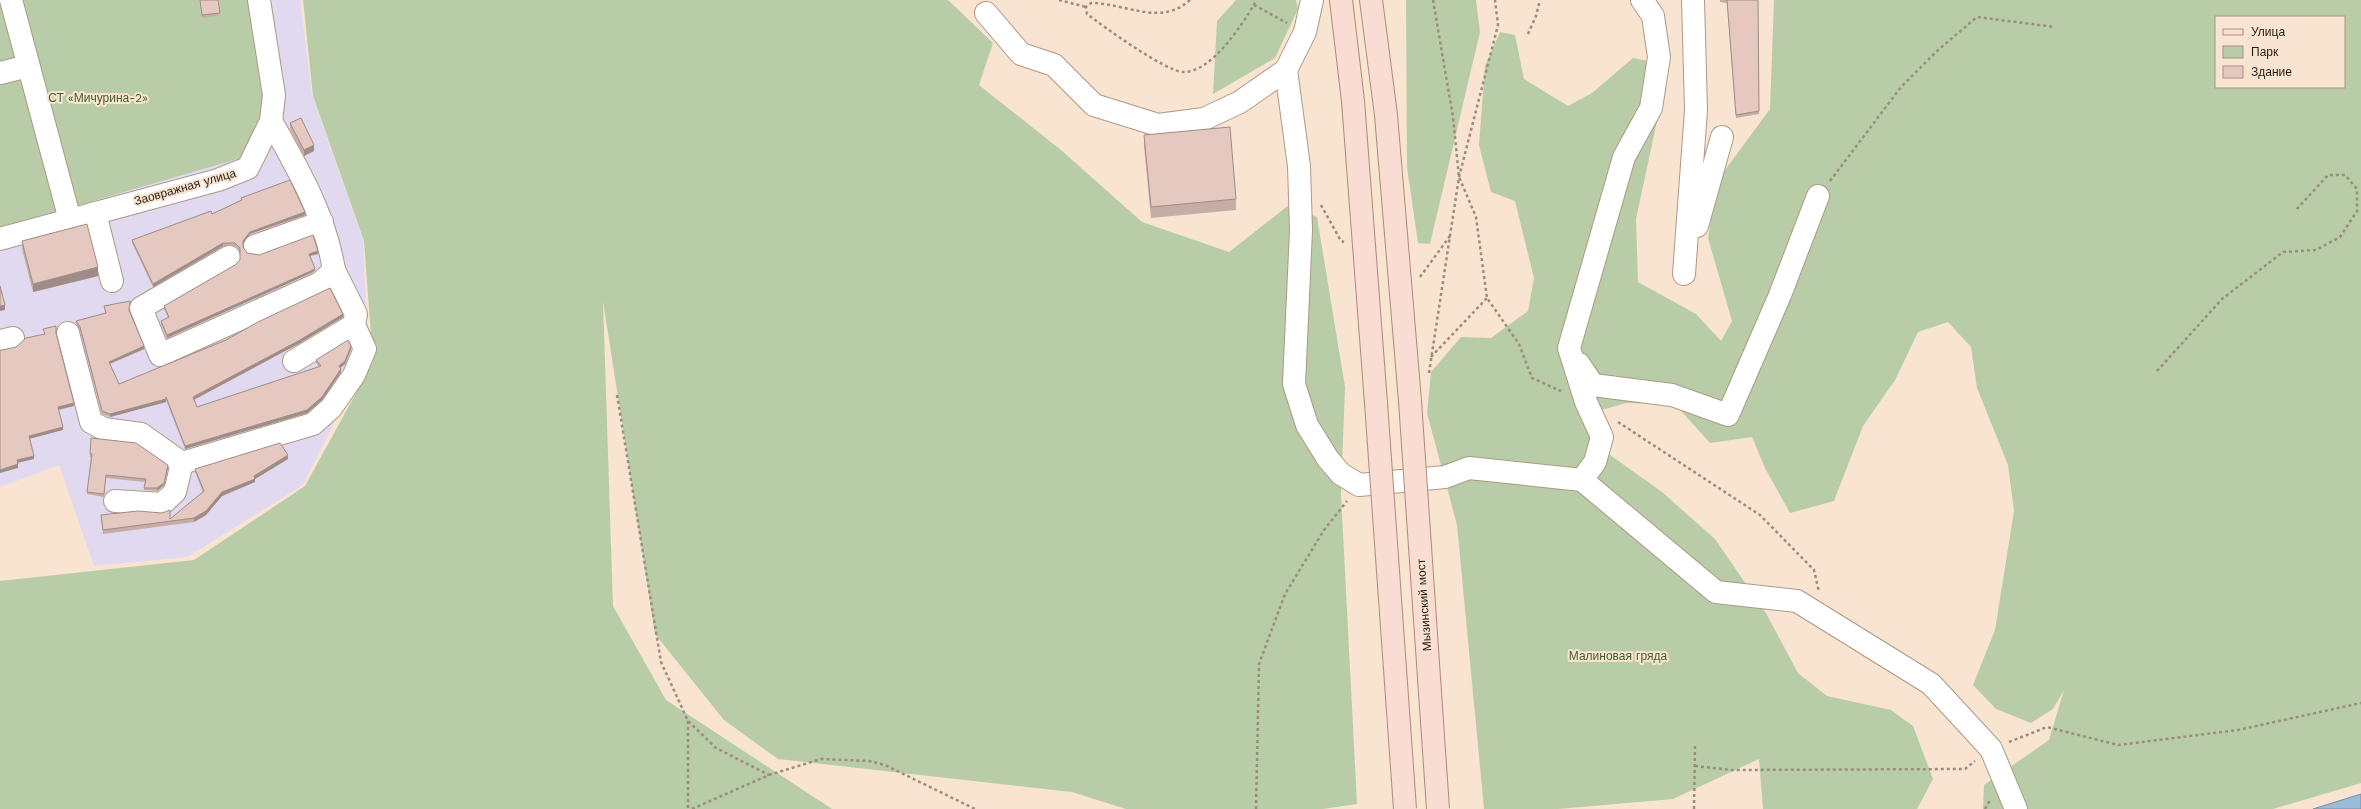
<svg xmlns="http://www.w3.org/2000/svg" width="2361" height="809" viewBox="0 0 2361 809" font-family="'Work Sans',sans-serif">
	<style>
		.industrial { fill: #e1d9ef }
		.green { fill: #b9cca8; fill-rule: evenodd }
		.water { fill: #9abcdb; stroke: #778ca0 }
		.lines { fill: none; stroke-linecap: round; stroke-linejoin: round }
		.minor-casing { stroke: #ac9987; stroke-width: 24 }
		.major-casing { stroke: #ac8a7c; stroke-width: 24 }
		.path { stroke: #9b8d7e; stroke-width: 2.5; stroke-dasharray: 3 3; stroke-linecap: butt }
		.minor { stroke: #fff; stroke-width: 22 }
		.major { stroke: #f9dcd2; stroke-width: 22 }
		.major-bridge-casing { stroke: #ac8a7c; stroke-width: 24; stroke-linecap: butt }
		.major-bridge { stroke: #f9dcd2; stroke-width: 22 }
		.wall { fill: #c5aca5 }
		.shaded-wall { fill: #a08c86 }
		.building { fill: #e5c8c0; stroke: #a08c86 }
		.labels { text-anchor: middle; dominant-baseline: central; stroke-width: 4; stroke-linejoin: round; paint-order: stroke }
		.park-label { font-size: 12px; fill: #466029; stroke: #f8e4d0 }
		.street-label { font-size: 12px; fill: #241d15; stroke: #f8e4d0 }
	</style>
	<rect width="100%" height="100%" fill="#f8e4d0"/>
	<polygon class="industrial" points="254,0 300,0 312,95 363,240 368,355 303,485 187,557 94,566 59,465 0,487 0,228"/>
	<g class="green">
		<polygon points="0,0 254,0 271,95 241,158 0,228"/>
		<polygon points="303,0 948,0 993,43 979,85 1061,150 1142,222 1229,252 1289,205 1317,217 1345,387 1341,494 1357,804 1323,809 1126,809 1072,792 778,759 724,720 655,634 603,301 613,606 666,700 832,809 0,809 0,581 194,560 305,486 373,362 364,241 313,96"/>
		<polygon points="1236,0 1296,0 1298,9 1275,58 1213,94 1217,21"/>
		<polygon points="1406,0 1476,0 1480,32 1430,244 1418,243 1407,167"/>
		<path d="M1774,0H2361V783L2273,809H1983L1984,785L2049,740L2064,690L2053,709L2031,723L1996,709L1973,685L1995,630L2014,511L2008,465L1977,388L1971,347L1948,322L1918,332L1895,380L1863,426L1834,501L1790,513L1765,468L1752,437L1710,443L1675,404L1626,403L1584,415L1592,442L1662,492L1715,539L1766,613L1798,673L1827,696L1891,710L1913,726L1933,779L1917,809H1763L1759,759L1673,799L1558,809H1484L1457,525L1427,413L1431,372L1461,337L1491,338L1528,311L1534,278L1515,201L1491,192L1479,145L1485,66L1500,32L1515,35L1524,79L1568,106L1592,93L1633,58L1669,65L1636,219L1638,282L1696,314L1721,341L1732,321L1708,238L1717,181L1770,109ZM2216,17H2344V87H2216Z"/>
	</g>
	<polygon class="water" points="2361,794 2361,809 2313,809"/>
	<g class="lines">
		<g class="minor-casing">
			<g id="minor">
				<polyline points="11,0 70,220"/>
				<polyline points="986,13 1021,54 1054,65 1094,105 1158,125 1204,119 1240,102 1286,70 1305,32 1312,0"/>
				<polyline points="1286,70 1299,166 1301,230 1294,384 1307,425 1328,459 1341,474 1359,485 1445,477 1469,468 1582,480 1716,592 1797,601 1931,684 1991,749 2016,809"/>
				<polyline points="0,73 28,66"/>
				<polyline points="95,213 112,281"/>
				<polyline points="1697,226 1722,137"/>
				<polyline points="0,239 218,180 248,168 271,121 274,95 259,0"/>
				<polyline points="255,246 322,222"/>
				<path d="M229,257L141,308L160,355L320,283L334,270C325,215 298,169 271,121"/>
				<polyline points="1684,274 1696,110 1693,0"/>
				<polyline points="68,333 91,422 104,429 141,434 182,463"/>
				<polyline points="0,341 13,338"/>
				<polyline points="294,361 354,325 356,314 334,270"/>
				<polyline points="1579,364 1593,385 1672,395 1728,415 1780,295 1818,196"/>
				<polyline points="1582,480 1595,462 1602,437 1586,402 1569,348 1624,157 1651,108 1659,57 1653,16 1642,0"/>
				<polyline points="115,501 162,504 175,492 182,463 313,424 331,408 354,375 365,349 354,325"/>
			</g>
		</g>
		<g class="major-casing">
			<g id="major">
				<polyline points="1341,0 1353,101 1376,403"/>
				<polyline points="1371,0 1386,115 1410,401"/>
			</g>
		</g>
		<g class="path">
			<polyline points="1059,0 1086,7"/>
			<path d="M1190,0C1161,27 1125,3 1091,3L1086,7L1087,14C1104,27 1165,71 1183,72C1211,73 1241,26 1254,5L1255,0"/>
			<polyline points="1433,0 1453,117 1459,177 1476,217 1487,298 1519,344 1532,378 1561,391"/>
			<polyline points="1254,5 1287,23"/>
			<polyline points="1528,34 1536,16 1540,0"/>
			<polyline points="1830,181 1901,87 1937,51 1977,17 2055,27"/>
			<polyline points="1321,205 1341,241 1344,242"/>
			<polyline points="1420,277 1450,236"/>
			<polyline points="1431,357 1487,298"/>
			<polyline points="2157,371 2222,299 2283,252 2316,250 2340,237 2357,211 2357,189 2345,175 2328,175 2295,211"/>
			<polyline points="1429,373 1459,177 1498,25 1495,0"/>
			<polyline points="617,395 661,662 688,721 716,748 769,775"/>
			<polyline points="1618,422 1760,515 1814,570 1819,592"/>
			<polyline points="688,721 688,809"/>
			<polyline points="2009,742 2047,727 2118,745 2238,730 2361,703"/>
			<polyline points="1695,766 1732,770 1965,769 1975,761"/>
			<polyline points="692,809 769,775 821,759 869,761 885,765 975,809"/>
			<polyline points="1256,809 1259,664 1285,594 1324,530 1347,501"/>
			<polyline points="1694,809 1695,746"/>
			<polyline points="1985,809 1990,800"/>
		</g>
		<use href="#minor" class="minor"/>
		<use href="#major" class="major"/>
		<g class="major-bridge-casing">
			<g id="major-bridge">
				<polyline points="1410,401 1438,809"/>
				<polyline points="1376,403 1405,809"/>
			</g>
		</g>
		<use href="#major-bridge" class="major-bridge"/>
	</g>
	<g class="wall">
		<polygon points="200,0 218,0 220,15 202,18"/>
		<polygon points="1720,0 1758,0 1759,114 1736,118 1727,3 1720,2"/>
		<polygon points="290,123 314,151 304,156 290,129"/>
		<polygon points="1144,135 1236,199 1236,210 1151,218 1144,146"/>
		<polygon points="241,198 305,215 250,234 243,243 243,247 247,253 259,255 318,254 310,256 315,270 313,272 167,338 161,324 161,321 168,318 164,309 164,306 235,265 240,260 240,251 235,246 223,246 153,287 132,243 132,240 212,214 241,200"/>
		<polygon points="22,241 98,276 33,292 22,249"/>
		<polygon points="104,306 129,310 144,349 110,364 119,384 343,317 300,343 194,400 197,407 319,367 316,363 316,360 351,349 345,364 340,368 341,372 322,400 307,413 185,449 166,400 166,402 110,417 102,414 80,330 76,324 76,321 105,313"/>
		<polygon points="91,438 168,468 164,485 157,491 144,490 145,482 106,478 104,497 87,494 91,457 90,457"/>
		<polygon points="288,459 255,479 255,482 222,496 206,515 194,522 103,534 101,518 170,519 203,492 195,472 195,469"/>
	</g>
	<g class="shaded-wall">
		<polygon points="314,145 314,151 304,156 304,150"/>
		<polygon points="305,212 305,215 250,234 243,243 243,241 250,232"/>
		<polygon points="223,243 223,246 153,287 153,284"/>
		<polygon points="318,251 318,254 309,256 309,254"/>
		<polygon points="98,267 98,276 33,292 33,284"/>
		<polygon points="315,268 315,270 313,272 167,338 167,335"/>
		<polygon points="5,305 5,310 0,311 0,306"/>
		<polygon points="343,314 343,317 300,343 193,400 193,397"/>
		<polygon points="144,346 144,349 109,364 109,362"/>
		<polygon points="351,346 351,349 345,364 339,369 339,366"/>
		<polygon points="341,369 341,372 322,400 307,413 185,449 185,446"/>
		<polygon points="166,399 166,402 110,417 110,414"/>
		<polygon points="74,403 74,406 58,410 58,407"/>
		<polygon points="63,427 63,430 29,439 29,436"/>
		<polygon points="288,455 288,459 255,479 255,482 222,496 206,515 194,522 194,518 222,492 254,476"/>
		<polygon points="34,456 34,459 17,463 17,460"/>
		<polygon points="18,464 18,468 0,473 0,470"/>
		<polygon points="168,465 168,468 164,485 157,491 157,488"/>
	</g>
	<g class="building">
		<polygon points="200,0 218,0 220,13 202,15"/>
		<polygon points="1727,0 1758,0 1759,111 1736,115"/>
		<polygon points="301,118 314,145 304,150 290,123"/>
		<polygon points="1230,127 1236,199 1151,207 1144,135"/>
		<polygon points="290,180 305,212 250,232 243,241 243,247 247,253 259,255 313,235 318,251 309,254 315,268 313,270 167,335 161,321 169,317 164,306 235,265 240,260 240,248 235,243 223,243 153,284 132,240 211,211 212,214 242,200 241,198"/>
		<polygon points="87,224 98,267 33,284 22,241"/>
		<polygon points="0,286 5,305 0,306"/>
		<polygon points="330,288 343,314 300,340 193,397 197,407 321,366 316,360 348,340 351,346 345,361 339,366 341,369 322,397 307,410 185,446 166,397 166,399 110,414 102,411 80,327 76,321 106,313 104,306 130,301 129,310 144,346 109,362 119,384 226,340 258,322"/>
		<polygon points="56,326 56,333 74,403 58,407 63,427 29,436 34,456 17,460 18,464 0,470 0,350 2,350 16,347 26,338 45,334 43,329"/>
		<polygon points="91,438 136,443 168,465 164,483 157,488 144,488 146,479 106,475 104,494 87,492 92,454 90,454"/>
		<polygon points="280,443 288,455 254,476 255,479 222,492 206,511 194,518 103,530 101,515 138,511 162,513 170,510 170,519 204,491 195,469"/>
	</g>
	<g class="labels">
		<g class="park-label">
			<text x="98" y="98">СТ «Мичурина-2»</text>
			<text x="1618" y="656">Малиновая гряда</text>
		</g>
		<g class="street-label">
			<text transform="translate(185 187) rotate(-16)">Заовражная улица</text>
			<text transform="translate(1424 605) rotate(-94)">Мызинский мост</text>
		</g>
	</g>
	<rect x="2215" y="16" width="130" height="72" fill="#f8e4d0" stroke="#a39485"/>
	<rect x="2223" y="29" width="20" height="6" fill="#f9dcd2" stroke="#a39485"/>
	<text x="2251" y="36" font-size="12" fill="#241d15">Улица</text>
	<rect x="2223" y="46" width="20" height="12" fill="#b9cca8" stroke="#a39485"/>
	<text x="2251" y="56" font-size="12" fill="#241d15">Парк</text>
	<rect x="2223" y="66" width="20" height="12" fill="#e5c8c0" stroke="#a39485"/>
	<text x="2251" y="76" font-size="12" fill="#241d15">Здание</text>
</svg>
